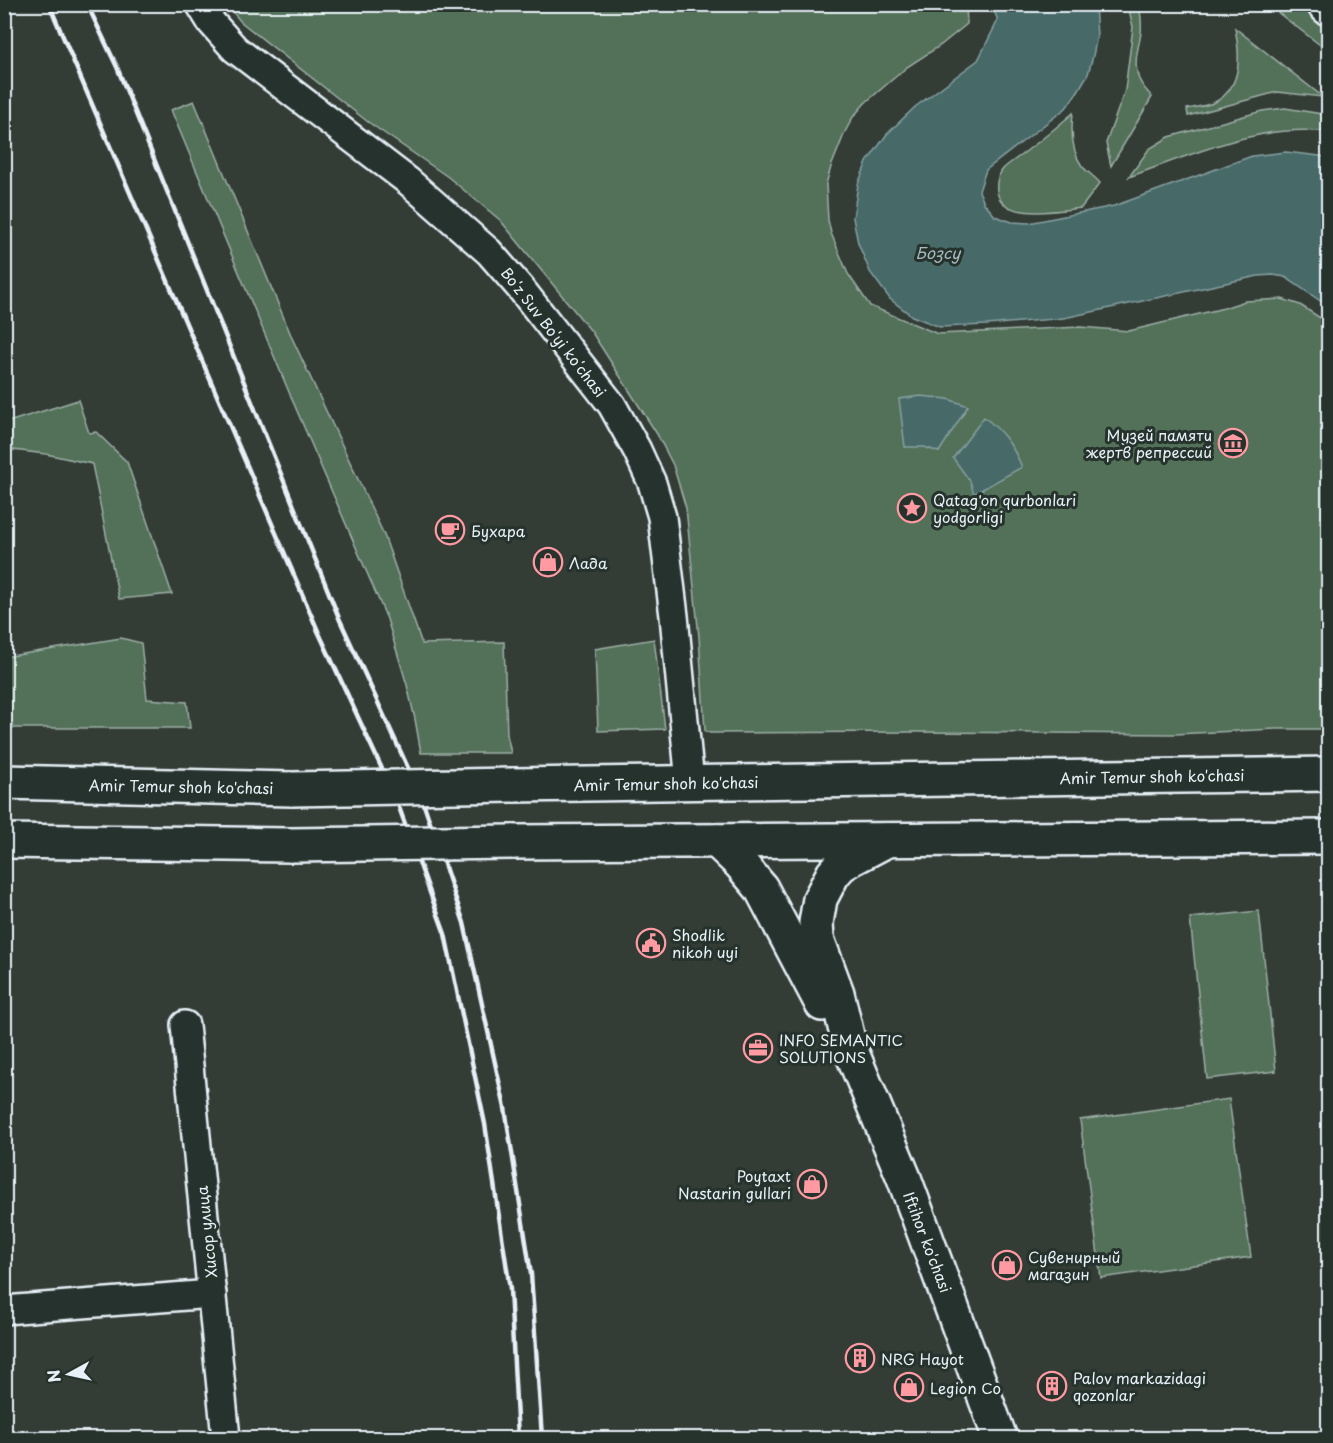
<svg xmlns="http://www.w3.org/2000/svg" width="1333" height="1443" viewBox="0 0 1333 1443" font-family="'Playpen Sans',sans-serif">
	<style>
		.green { fill: #527058; stroke: #9db0a8; stroke-width: 1.5 }
		.water { fill: #466b69; stroke: #87a1a2; stroke-width: 1.5 }
		.lines { fill: none; stroke-linecap: round; stroke-linejoin: round }
		.minor-casing { stroke: #e8f1f8; stroke-width: 32 }
		.tertiary-casing { stroke: #e8f1f8; stroke-width: 38 }
		.secondary-casing { stroke: #e8f1f8; stroke-width: 38 }
		.primary-casing { stroke: #e8f1f8; stroke-width: 38 }
		.minor { stroke: #26332d; stroke-width: 27 }
		.tertiary { stroke: #26332d; stroke-width: 33 }
		.secondary { stroke: #26332d; stroke-width: 33 }
		.primary { stroke: #26332d; stroke-width: 33 }
		.rail { stroke: #e8f1f8; stroke-width: 4.5 }
		.primary-bridge-casing { stroke: #e8f1f8; stroke-width: 38; stroke-linecap: butt }
		.primary-bridge { stroke: #26332d; stroke-width: 33 }
		.labels { text-anchor: middle; dominant-baseline: central; stroke-width: 6; stroke-linejoin: round; paint-order: stroke }
		.street-label { font-size: 15px; fill: #e8f1f8; stroke: #26332d }
		.poi-label { font-size: 15px; fill: #e8f1f8; stroke: #26332d; text-anchor: start }
		.water-label { font-size: 16px; font-style: italic; fill: #a7bbbf; stroke: #26332d }
	</style>
	<rect width="100%" height="100%" fill="#343c36"/>
	<filter id="ink" filterUnits="userSpaceOnUse"><feTurbulence type="fractalNoise" baseFrequency=".0167" numOctaves="2"/><feDisplacementMap in="SourceGraphic" scale="12" xChannelSelector="R" yChannelSelector="G"/><feConvolveMatrix kernelMatrix="1 2 1 2 8 2 1 2 1" color-interpolation-filters="sRGB"/></filter>
	<g filter="url(#ink)">
		<g class="green">
			<polygon points="227,5 966,5 967,24 941,45 907,67 865,103 853,117 845,132 831,167 826,184 828,220 831,233 848,274 870,306 938,334 1080,327 1129,331 1224,308 1245,301 1282,299 1300,305 1328,323 1328,729 1276,729 1175,734 915,732 710,733 705,731 699,637 686,508 673,465 657,434 591,331 500,220 448,177 368,122 241,22"/>
			<path d="M1128,5H1139C1141,15 1142,23 1141,33C1139,46 1134,59 1137,72C1138,82 1146,90 1152,97L1111,166L1106,143L1125,90L1133,27Z"/>
			<polygon points="1268,5 1300,5 1328,27 1328,51"/>
			<path d="M1235,28L1323,97L1277,92L1188,116L1187,109C1196,107 1208,106 1215,102C1243,87 1240,54 1235,28Z"/>
			<polygon points="194,101 293,340 384,535 422,644 504,642 507,735 511,753 421,753 415,719 407,685 387,619 294,404 171,110"/>
			<path d="M1285,108L1328,115V132C1262,122 1191,155 1129,177L1149,149L1169,137L1262,111Z"/>
			<path d="M1073,113C1071,130 1071,151 1082,166C1087,172 1095,177 1100,183L1081,208C1061,210 1001,222 997,191C996,183 998,175 1003,169C1010,162 1021,156 1029,149C1044,138 1058,126 1073,113Z"/>
			<polygon points="78,400 89,433 96,432 127,462 172,594 119,599 92,464 46,454 5,449 5,423"/>
			<polygon points="121,638 141,643 147,699 187,702 190,728 5,728 5,657"/>
			<polygon points="654,639 665,729 598,731 595,649"/>
			<polygon points="1259,911 1276,1071 1207,1079 1190,918"/>
			<polygon points="1229,1099 1251,1257 1101,1278 1080,1120"/>
		</g>
		<g class="water">
			<polygon points="991,5 1095,5 1097,36 1093,56 1088,74 1078,91 1066,108 986,170 979,191 984,203 995,216 1012,222 1029,223 1114,206 1252,156 1286,152 1328,157 1328,306 1285,277 1273,275 1258,276 1064,318 987,325 940,327 912,316 890,299 870,272 858,243 853,218 858,184 867,162 887,134 915,107 978,60 998,20"/>
			<polygon points="921,396 948,399 968,406 939,452 924,447 905,447 899,399"/>
			<path d="M984,417C1003,432 1012,444 1022,467L974,494L970,481L953,458Z"/>
		</g>
		<g class="lines">
			<g class="minor-casing">
				<g id="minor">
					<polyline points="200,4 211,22 235,49 408,181 489,252 522,290 612,405 637,450 652,483 662,517 674,616 690,783"/>
					<polyline points="185,1025 226,1438"/>
					<polyline points="4,1310 212,1294"/>
				</g>
			</g>
			<g class="tertiary-casing">
				<polyline id="tertiary" points="1324,4 1328,8"/>
			</g>
			<g class="secondary-casing">
				<g id="secondary">
					<polyline points="887,840 851,859 841,865 833,874 820,899 816,923 817,939 837,993 850,1048 904,1178 1000,1438"/>
					<polyline points="717,841 740,863 761,888 822,1004"/>
				</g>
			</g>
			<g class="primary-casing">
				<g id="primary">
					<polyline points="4,782 292,789"/>
					<polyline points="513,785 1328,774"/>
					<polyline points="4,841 291,845"/>
					<polyline points="512,842 1328,837"/>
				</g>
			</g>
			<use href="#minor" class="minor"/>
			<use href="#tertiary" class="tertiary"/>
			<use href="#secondary" class="secondary"/>
			<use href="#primary" class="primary"/>
			<g class="rail">
				<polyline points="49,4 318,631 396,799 445,934 485,1124 510,1289 518,1438"/>
				<polyline points="87,4 117,67 339,618 421,796 464,923 505,1108 531,1274 542,1438"/>
			</g>
			<g class="primary-bridge-casing">
				<g id="primary-bridge">
					<polyline points="292,789 513,785"/>
					<polyline points="291,845 512,842"/>
				</g>
			</g>
			<use href="#primary-bridge" class="primary-bridge"/>
		</g>
	</g>
	<defs>
		<g id="museum-ring" transform="scale(1.5)"><circle r="9.5" fill="#26332d" stroke="#ff9aa2" stroke-width="1.5"/><path d="M0-6L6-3V-2H-6V-3ZM-5-1h2V3h-2ZM-1-1h2V3h-2ZM3-1h2V3H3ZM-6 4H6V6H-6Z" fill="#ff9aa2"/></g>
		<g id="sight-ring" transform="scale(1.5)"><circle r="9.5" fill="#26332d" stroke="#ff9aa2" stroke-width="1.5"/><path d="M0-6L1.8-2.2L6-1.7L2.9 1.2L3.7 5.4L0 3.3L-3.7 5.4L-2.9 1.2L-6-1.7L-1.8-2.2Z" fill="#ff9aa2"/></g>
		<g id="cafe-ring" transform="scale(1.5)"><circle r="9.5" fill="#26332d" stroke="#ff9aa2" stroke-width="1.5"/><path d="M-5.5-4.5H6V0H3Q3 3.5 0 3.5H-2.5Q-5.5 3.5-5.5 0ZM3-3.2v2h1.7v-2ZM-6 4.5H4V6H-6Z" fill="#ff9aa2"/></g>
		<g id="shop-ring" transform="scale(1.5)"><circle r="9.5" fill="#26332d" stroke="#ff9aa2" stroke-width="1.5"/><path d="M-5-2.5h2.3a2.7 3.5 0 0 1 5.4 0H5L5.5 6h-11ZM-1.5-2.5h3a1.5 2.3 0 0 0-3 0Z" fill="#ff9aa2"/></g>
		<g id="civic-ring" transform="scale(1.5)"><circle r="9.5" fill="#26332d" stroke="#ff9aa2" stroke-width="1.5"/><path d="M-.6-6.5H3V-4.5H.6V-3L4-1V1h2V6H-6V1h2V-1L-.6-3ZM-1.2 2.5V6h2.4V2.5Z" fill="#ff9aa2"/></g>
		<g id="office-ring" transform="scale(1.5)"><circle r="9.5" fill="#26332d" stroke="#ff9aa2" stroke-width="1.5"/><path d="M-6-3h4V-5.5h4V-3h4V5H-6ZM-1-4.5V-3h2v-1.5ZM-6 0V1H6V0Z" fill="#ff9aa2"/></g>
		<g id="building-ring" transform="scale(1.5)"><circle r="9.5" fill="#26332d" stroke="#ff9aa2" stroke-width="1.5"/><path d="M-4-6H4V6H1V3H-1V6H-4ZM-2.5-4.3h1.7v1.8h-1.7ZM.8-4.3h1.7v1.8H.8ZM-2.5-1h1.7V.8h-1.7ZM.8-1h1.7V.8H.8Z" fill="#ff9aa2"/></g>
	</defs>
	<g fill-rule="evenodd">
		<use href="#museum-ring" x="1233" y="443"/>
		<use href="#sight-ring" x="912" y="508"/>
		<use href="#cafe-ring" x="450" y="530"/>
		<use href="#shop-ring" x="548" y="562"/>
		<use href="#civic-ring" x="651" y="943"/>
		<use href="#office-ring" x="758" y="1048"/>
		<use href="#shop-ring" x="812" y="1184"/>
		<use href="#shop-ring" x="1007" y="1265"/>
		<use href="#building-ring" x="860" y="1358"/>
		<use href="#building-ring" x="1052" y="1386"/>
		<use href="#shop-ring" x="909" y="1387"/>
	</g>
	<g class="labels">
		<g class="street-label">
			<text transform="translate(554 332) rotate(52)">Boʻz Suv Boʻyi koʻchasi</text>
			<text transform="translate(1152 776) rotate(-1)">Amir Temur shoh ko'chasi</text>
			<text transform="translate(666 783) rotate(-1)">Amir Temur shoh ko'chasi</text>
			<text transform="translate(181 786) rotate(1)">Amir Temur shoh ko'chasi</text>
			<text transform="translate(206 1232) rotate(-96)">Хисор улица</text>
			<text transform="translate(928 1242) rotate(69)">Iftihor ko'chasi</text>
		</g>
		<g class="poi-label">
			<text x="1212" y="434" text-anchor="end">Музей памяти<tspan x="1212" dy="17">жертв репрессий</tspan></text>
			<text x="933" y="499">Qatag'on qurbonlari<tspan x="933" dy="17">yodgorligi</tspan></text>
			<text x="471" y="530">Бухара</text>
			<text x="569" y="562">Лада</text>
			<text x="672" y="934">Shodlik<tspan x="672" dy="17">nikoh uyi</tspan></text>
			<text x="779" y="1039">INFO SEMANTIC<tspan x="779" dy="17">SOLUTIONS</tspan></text>
			<text x="791" y="1175" text-anchor="end">Poytaxt<tspan x="791" dy="17">Nastarin gullari</tspan></text>
			<text x="1028" y="1256">Сувенирный<tspan x="1028" dy="17">магазин</tspan></text>
			<text x="881" y="1358">NRG Hayot</text>
			<text x="1073" y="1377">Palov markazidagi<tspan x="1073" dy="17">qozonlar</tspan></text>
			<text x="930" y="1387">Legion Co</text>
		</g>
		<g class="water-label">
			<text x="938" y="252">Бозсу</text>
		</g>
	</g>
	<rect width="1333" height="1443" fill="none" stroke="#26332d" stroke-width="24"/>
	<rect x="12" y="12" width="1309" height="1419" fill="none" stroke="#e8f1f8" stroke-width="2" filter="url(#ink)"/>
	<g transform="translate(69 1374) rotate(262)" stroke="#26332d" stroke-width="4.5" paint-order="stroke">
	<path d="M0-4.5L10 22L0 15L-10 22Z" fill="#e8f1f8"/>
	<text y="-9" font-size="16" font-weight="bold" text-anchor="middle" fill="#e8f1f8">N</text>
	</g>
</svg>
